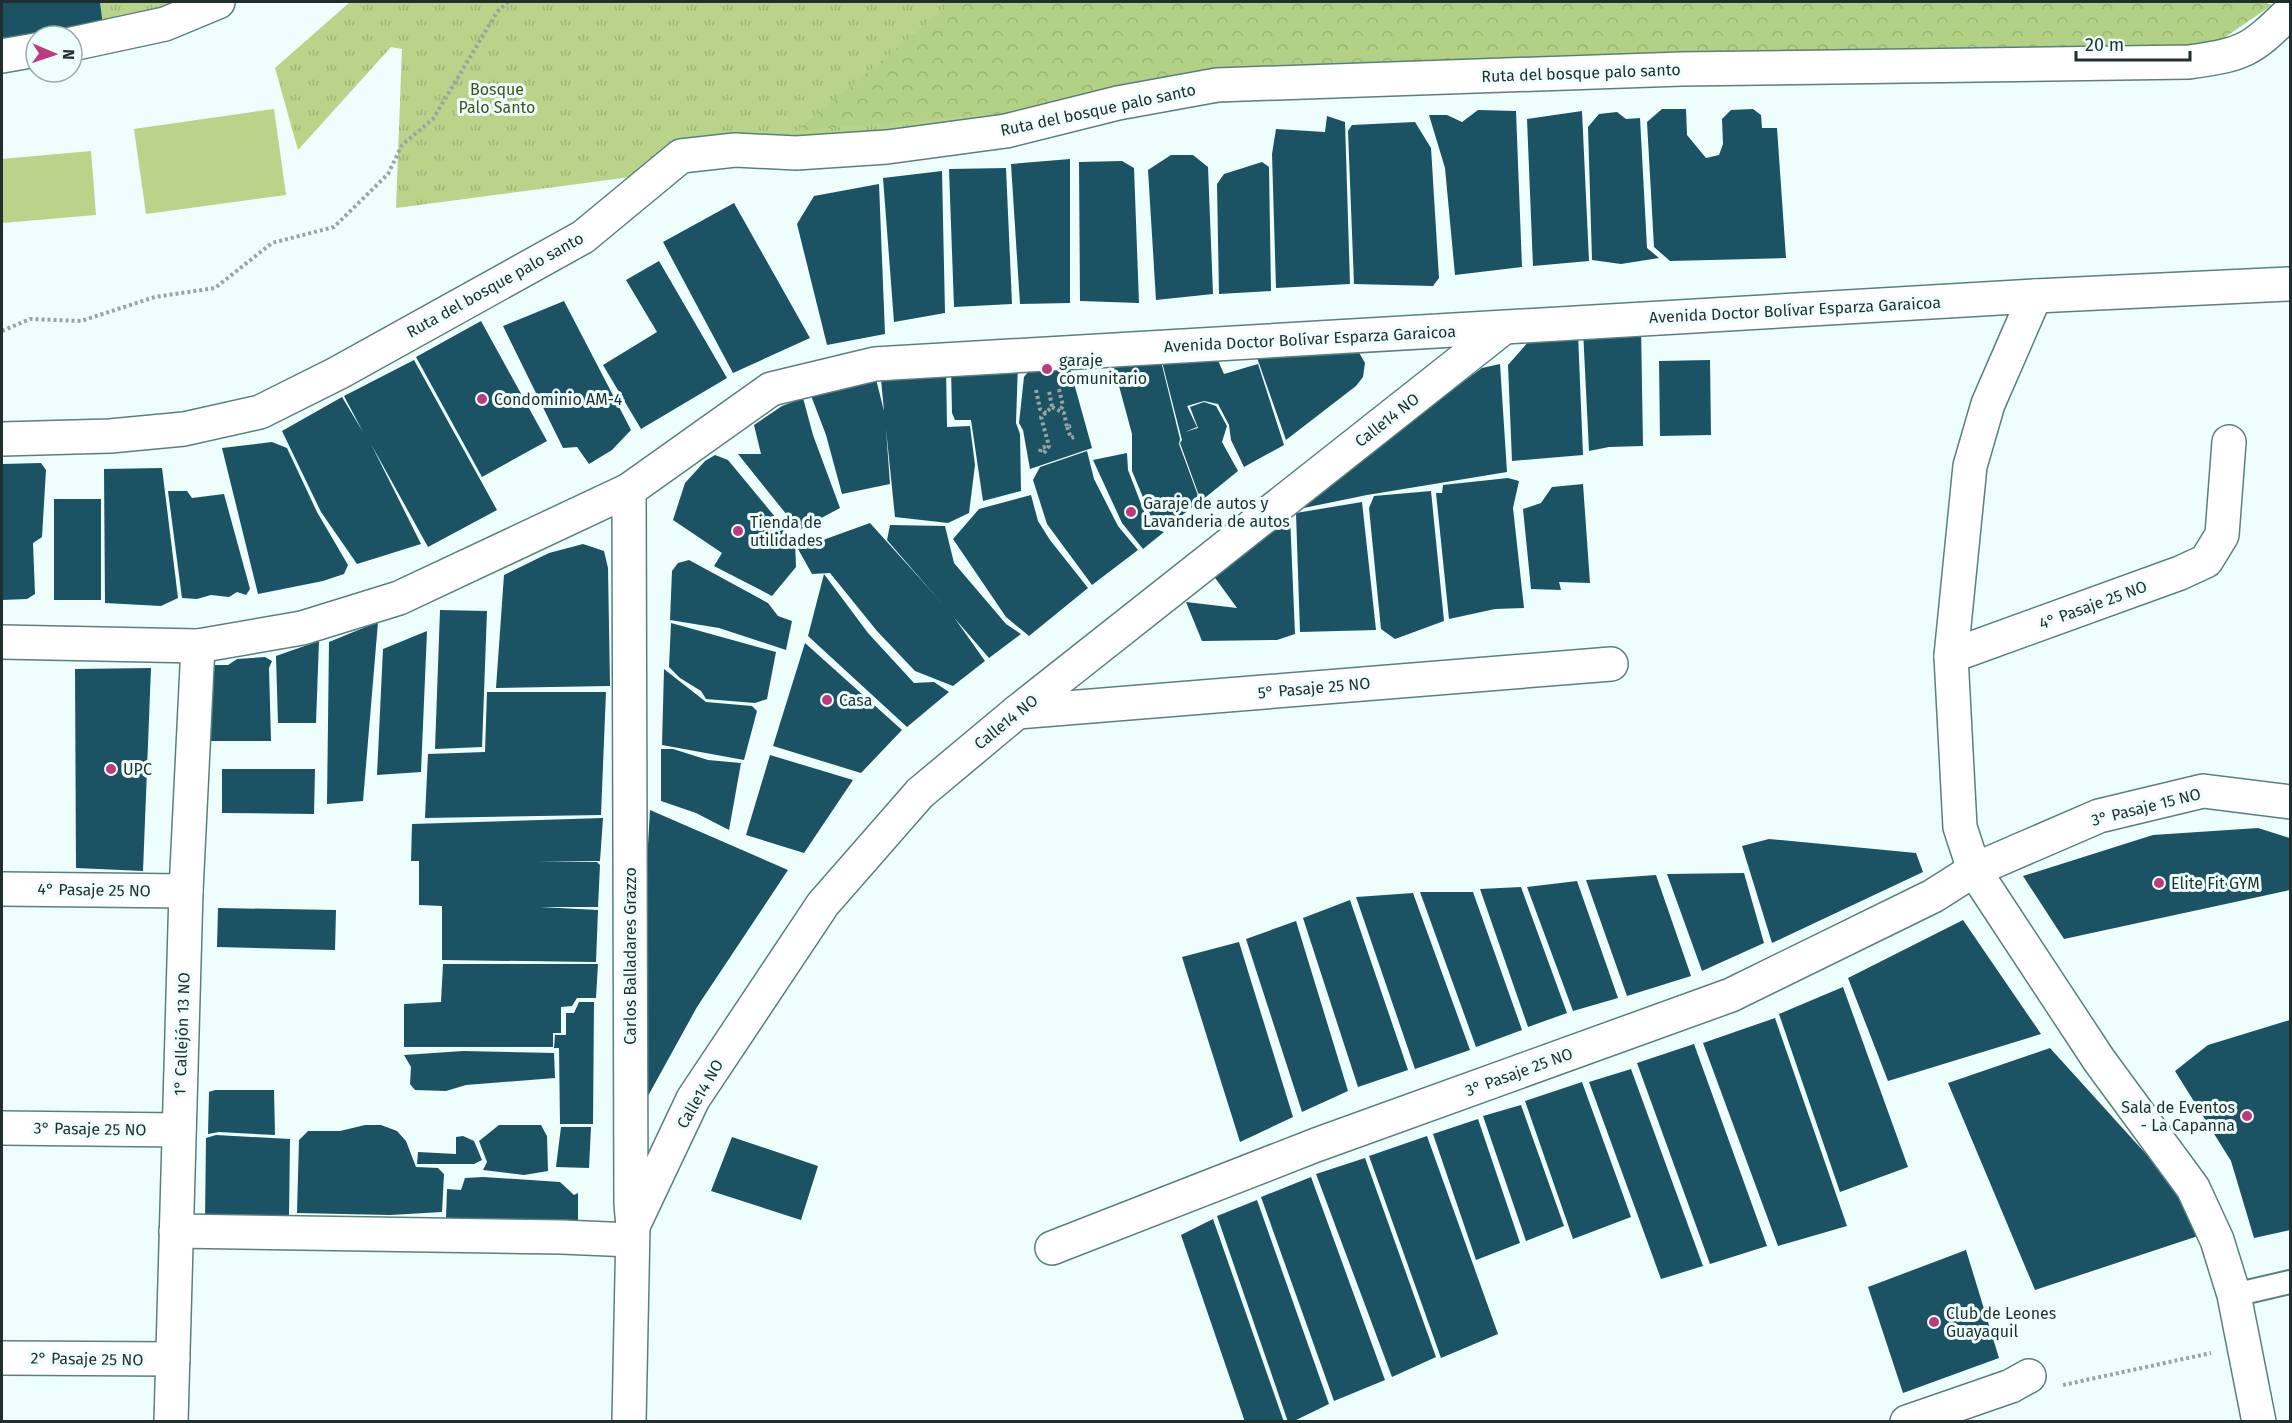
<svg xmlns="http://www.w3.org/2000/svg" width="2292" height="1423" viewBox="0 0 2292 1423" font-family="'Fira Sans',sans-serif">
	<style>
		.grass { fill: url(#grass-tufts) }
		.forest { fill: url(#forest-crowns) }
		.pitch { fill: #b7d489 }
		.building { fill: #1b5264 }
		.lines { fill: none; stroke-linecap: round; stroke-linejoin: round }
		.lane-casing { stroke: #59807d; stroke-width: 26 }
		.street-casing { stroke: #59807d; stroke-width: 36 }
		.path { stroke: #95a6a5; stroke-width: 4; stroke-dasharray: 3 3; stroke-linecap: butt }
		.lane { stroke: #fff; stroke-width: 22 }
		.street { stroke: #fff; stroke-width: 33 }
		.poi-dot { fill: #be3a80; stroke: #edfefc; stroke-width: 2 }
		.labels { text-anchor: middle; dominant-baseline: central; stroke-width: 6; stroke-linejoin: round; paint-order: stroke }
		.street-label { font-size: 16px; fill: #1e2f2e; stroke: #edfefc }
		.park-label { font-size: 16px; fill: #40521d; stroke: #edfefc }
		.poi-label { font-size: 16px; fill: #1e2f2e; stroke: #edfefc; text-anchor: start }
	</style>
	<defs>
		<pattern id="grass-tufts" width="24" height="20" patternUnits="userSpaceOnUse" patternTransform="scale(1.5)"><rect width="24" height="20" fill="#b7d489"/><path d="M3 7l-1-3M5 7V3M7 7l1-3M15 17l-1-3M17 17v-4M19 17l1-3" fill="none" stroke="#9db677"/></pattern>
		<pattern id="forest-crowns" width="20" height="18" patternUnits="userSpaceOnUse" patternTransform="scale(1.5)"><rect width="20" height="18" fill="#b3d184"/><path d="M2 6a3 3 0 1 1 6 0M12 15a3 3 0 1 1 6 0" fill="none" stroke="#9ab472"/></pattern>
	</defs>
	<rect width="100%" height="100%" fill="#edfefc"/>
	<g class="grass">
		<polygon points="100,2 178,2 156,12 103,25"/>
		<polygon points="350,2 2263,2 2272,5 1113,113 396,208 402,49 391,47 298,150 275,68"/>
	</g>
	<polygon class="forest" points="953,2 2263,2 2272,5 2189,62 1118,103 796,131"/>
	<g class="pitch">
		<polygon points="274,109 286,195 146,214 134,129"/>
		<polygon points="91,151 96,215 2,223 2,159"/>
	</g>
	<g class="building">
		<polygon points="2,2 100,2 103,25 2,38"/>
		<polygon points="1662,109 1686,109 1687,135 1706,158 1719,155 1723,144 1722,119 1731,110 1753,109 1761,115 1762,128 1777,128 1786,258 1670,261 1654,247 1647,122"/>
		<polygon points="1478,110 1516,111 1522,267 1455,275 1445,168 1429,115 1447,115 1462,122"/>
		<polygon points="1582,111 1589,261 1533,266 1527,119"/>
		<polygon points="1617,112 1626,119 1640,118 1647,248 1659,258 1621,264 1592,260 1588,127 1599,114"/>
		<polygon points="1327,116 1345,122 1350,284 1276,288 1272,154 1276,129 1325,132"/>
		<polygon points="1415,122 1431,148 1439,278 1433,286 1354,284 1348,131 1352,125"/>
		<polygon points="1171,155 1193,155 1208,167 1213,294 1156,300 1148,170"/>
		<polygon points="1070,159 1070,303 1020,304 1011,164"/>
		<polygon points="1122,161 1134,168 1139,303 1080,301 1079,162"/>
		<polygon points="1262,162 1269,167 1271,291 1219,294 1217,184 1224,174"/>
		<polygon points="1006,168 1012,304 954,307 949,169"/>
		<polygon points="942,171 945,313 894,322 883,178"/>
		<polygon points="879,184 885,334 827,345 797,224 814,196"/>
		<polygon points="734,203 810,338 733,373 663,242"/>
		<polygon points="659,261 727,378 641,429 603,365 657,332 626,280"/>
		<polygon points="564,301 631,430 612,450 589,464 577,447 563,448 503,326"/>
		<polygon points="481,321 547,441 482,477 416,357"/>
		<polygon points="1641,326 1643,446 1609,447 1589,451 1583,330"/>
		<polygon points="1578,334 1583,455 1512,461 1508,365 1530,340"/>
		<polygon points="1357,349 1365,363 1363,377 1356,386 1286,440 1255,352"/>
		<polygon points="1216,356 1224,374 1258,364 1284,445 1244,467 1231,440 1229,425 1218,404 1204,401 1187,406 1197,427 1185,432 1198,428 1190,407 1204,402 1216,406 1227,426 1222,442 1238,471 1201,501 1180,443 1182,440 1161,358"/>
		<polygon points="1160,357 1180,439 1179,444 1200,501 1171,524 1155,526 1132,471 1132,434 1112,360"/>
		<polygon points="1067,358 1092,448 1030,469 1023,430 1019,423 1024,377 1028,372 1023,366"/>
		<polygon points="414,360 497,510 428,547 371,444 421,544 357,564 321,512 282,431 342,397 363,432 344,396"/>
		<polygon points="1710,360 1711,435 1660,436 1659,361"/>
		<polygon points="1018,363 1016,423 1020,434 1021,491 983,501 971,420 955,420 952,413 951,367"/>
		<polygon points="1500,364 1507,472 1367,495 1289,511 1482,368"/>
		<polygon points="946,365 947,427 970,426 975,465 969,513 948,523 895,517 886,429 890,484 842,494 826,435 810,393 876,379 884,411 881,379"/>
		<polygon points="803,398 813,435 840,508 799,530 738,454 761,454 754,425 782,406"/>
		<polygon points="272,442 287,448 317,512 348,565 344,574 323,581 258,594 222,448"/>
		<polygon points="1087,451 1094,479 1118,526 1138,550 1092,585 1047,524 1033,480 1040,467"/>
		<polygon points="1127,453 1128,470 1150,527 1164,532 1143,549 1122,523 1093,460"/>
		<polygon points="715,455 728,460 795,541 796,567 772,596 714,566 722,553 673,520 685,483 705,461"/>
		<polygon points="41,463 46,470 42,537 33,543 35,594 27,599 2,600 2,464"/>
		<polygon points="162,468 178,598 161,606 105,603 104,469"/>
		<polygon points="1508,478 1519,481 1513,508 1524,608 1495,609 1449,619 1436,493 1442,493 1443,485"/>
		<polygon points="1583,484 1590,583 1559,582 1561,590 1531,589 1523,509 1541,503 1552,487"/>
		<polygon points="168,491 187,491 192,498 224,494 250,589 246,595 237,592 229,597 211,595 197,599 182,598"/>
		<polygon points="1431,491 1444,621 1395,639 1381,629 1369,508 1374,496"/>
		<polygon points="1031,495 1038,521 1050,540 1088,588 1029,636 1006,617 953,539 979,509"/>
		<rect x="54" y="499" width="47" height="101"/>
		<polygon points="1362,502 1376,630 1300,632 1296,513"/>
		<polygon points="1290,516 1295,634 1277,640 1202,641 1186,602 1237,608 1213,575"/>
		<polygon points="870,523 951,613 985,661 953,686 915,671 877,631 830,573 812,574 798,549"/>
		<polygon points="890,525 945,526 954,563 1006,624 1021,634 989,658 887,540"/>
		<polygon points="583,544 604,551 608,568 610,686 496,688 504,575 549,553"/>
		<polygon points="689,560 768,603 778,616 792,621 786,650 719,628 670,620 672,571 678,563"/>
		<polygon points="824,574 868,633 914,683 934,682 949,692 907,727 808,636"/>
		<polygon points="440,610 487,611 482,747 435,749"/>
		<polygon points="378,622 363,801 327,804 329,642"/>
		<polygon points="671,623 776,652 767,699 755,703 706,699 701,691 680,678 669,667"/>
		<polygon points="427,631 421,772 377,775 383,649"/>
		<polygon points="319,641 316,723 278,723 276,656"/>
		<polygon points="805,643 902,730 861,773 773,746"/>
		<polygon points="265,657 272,661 269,668 271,741 207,741 210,665 228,665 237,659"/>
		<polygon points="151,668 143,871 76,868 75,669"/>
		<polygon points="664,669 706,702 752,706 757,711 744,760 662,745"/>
		<polygon points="487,692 606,692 601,815 425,818 428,754 485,752"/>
		<polygon points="661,749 673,749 708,760 741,763 729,830 696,813 661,801"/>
		<polygon points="770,755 853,780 804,853 746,835"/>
		<polygon points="222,769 315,769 314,814 222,813"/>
		<polygon points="650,810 788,870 697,1007 648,1096 634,1092"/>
		<polygon points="603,818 600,861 538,861 597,862 600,865 598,907 540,907 598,910 596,962 442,960 442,906 419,905 419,861 411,861 412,824"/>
		<polygon points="2258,828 2290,838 2290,890 2064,939 2023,876 2153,835"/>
		<polygon points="1769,839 1916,853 1923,872 1772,943 1742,846"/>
		<polygon points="1744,873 1764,943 1702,971 1667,874"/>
		<polygon points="1656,875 1691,976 1627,996 1586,880"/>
		<polygon points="1577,881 1618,998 1573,1011 1527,887"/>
		<polygon points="1521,887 1567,1013 1528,1027 1480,889"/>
		<polygon points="1420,892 1473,892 1522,1030 1476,1047"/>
		<polygon points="1413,893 1470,1050 1415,1069 1356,897"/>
		<polygon points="1350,900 1408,1070 1358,1087 1303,918"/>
		<polygon points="218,908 336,910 335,950 217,947"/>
		<polygon points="1963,920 2041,1034 1888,1081 1848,978"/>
		<polygon points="1296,921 1348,1091 1302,1112 1246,939"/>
		<polygon points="1239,942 1293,1117 1240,1142 1182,957"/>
		<polygon points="443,964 598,964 596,998 577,998 572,1006 561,1007 561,1033 553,1033 553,1047 404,1047 404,1004 441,1002"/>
		<polygon points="1843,987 1908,1167 1840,1192 1779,1014"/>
		<polygon points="579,1002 594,1002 593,1124 560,1124 559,1048 554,1048 555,1035 566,1035 566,1013 574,1013"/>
		<polygon points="1775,1018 1847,1226 1778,1246 1703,1043"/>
		<polygon points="2290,1020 2290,1230 2254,1238 2231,1161 2175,1071 2208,1045"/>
		<polygon points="1694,1044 1767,1246 1710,1264 1637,1063"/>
		<polygon points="2050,1048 2175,1186 2198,1236 2035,1290 1948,1083"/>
		<polygon points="463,1051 554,1053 555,1078 466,1085 446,1091 415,1090 410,1084 411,1067 404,1055"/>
		<polygon points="1631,1069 1703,1266 1661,1279 1589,1082"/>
		<polygon points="1582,1082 1631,1217 1573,1239 1525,1101"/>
		<polygon points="215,1090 274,1090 275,1135 219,1132 208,1134 209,1092"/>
		<polygon points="1521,1105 1564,1226 1526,1241 1483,1116"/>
		<polygon points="1478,1119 1520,1243 1476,1260 1433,1134"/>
		<polygon points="365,1125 381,1125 397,1131 406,1141 416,1167 438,1168 444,1174 442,1212 390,1215 297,1213 299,1140 308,1131 340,1131"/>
		<polygon points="499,1125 541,1125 547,1136 548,1171 524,1175 483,1170 487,1162 479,1141"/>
		<polygon points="561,1127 591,1127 589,1168 556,1167"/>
		<polygon points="216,1135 290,1139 289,1215 267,1221 205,1221 206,1138"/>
		<polygon points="463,1136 474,1141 482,1160 474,1164 417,1164 418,1152 456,1154 456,1137"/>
		<polygon points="1427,1136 1498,1334 1441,1358 1369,1156"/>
		<polygon points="732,1137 818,1166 801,1220 711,1191"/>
		<polygon points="1365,1158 1436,1357 1392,1377 1316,1174"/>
		<polygon points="483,1177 560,1182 574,1195 578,1193 578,1223 446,1219 447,1189 461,1190 465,1178"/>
		<polygon points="1311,1177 1385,1380 1334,1401 1261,1197"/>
		<polygon points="1257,1200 1329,1404 1292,1422 1288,1422 1217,1216"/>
		<polygon points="1213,1219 1284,1422 1245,1422 1181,1235"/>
		<polygon points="1966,1250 1999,1358 1903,1393 1868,1287"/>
	</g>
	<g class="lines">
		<g class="lane-casing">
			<polyline id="lane" points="2234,1295 2290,1282"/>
		</g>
		<g class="street-casing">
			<g id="street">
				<polyline points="72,44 165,24 218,2"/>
				<polyline points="2,56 36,50"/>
				<polyline points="2035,296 1988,404 1970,466 1951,656 1960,827 1974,870 2099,1060 2193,1188 2217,1240 2234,1295 2259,1422"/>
				<path d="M2,439L110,436L184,429L260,412L338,373L583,237L681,156L735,150L796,153L887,147L1006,131L1118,103L1217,85L1681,69L2189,62C2245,54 2250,51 2290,12"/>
				<polyline points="2,642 198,646 302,628 399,598 629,490 771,389 875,364 2035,296 2290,284"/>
				<polyline points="1951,656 2180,573 2206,561 2222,535 2229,442"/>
				<polyline points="1017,712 1611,664"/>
				<polyline points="2,889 186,891"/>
				<polyline points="2,1128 179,1130"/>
				<polyline points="633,1226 693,1099 823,904 920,793 1017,712 1503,328"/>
				<polyline points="176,1231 562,1237 632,1240"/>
				<polyline points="1052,1248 1316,1145 1731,995 1933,896 1974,870 2099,816 2203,791 2290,802"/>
				<polyline points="2,1358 173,1359"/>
				<polyline points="171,1422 186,891 198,646"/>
				<polyline points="629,1422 633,1226 631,1204 629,490"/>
				<polyline points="1907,1422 2011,1386 2029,1376"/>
			</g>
		</g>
		<g class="path">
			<polyline points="2,331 30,319 81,321 155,297 215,288 272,243 334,227 388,174 402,145 433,119 497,12 508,2"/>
			<polyline points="1059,389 1063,406 1059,411"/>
			<polyline points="1036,390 1040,409 1046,413"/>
			<polyline points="1052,407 1064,413 1067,427 1071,426"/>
			<polyline points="1067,427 1071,438 1074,437"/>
			<polyline points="1040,452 1041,448 1048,446"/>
			<polyline points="1044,453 1049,446 1041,417 1052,407 1049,391"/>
			<polyline points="2063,1385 2211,1353"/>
		</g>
		<use href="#lane" class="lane"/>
		<use href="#street" class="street"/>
	</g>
	<g class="poi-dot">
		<circle cx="1047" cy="369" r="6"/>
		<circle cx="482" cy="399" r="6"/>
		<circle cx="1131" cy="512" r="6"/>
		<circle cx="738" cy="531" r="6"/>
		<circle cx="827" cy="700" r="6"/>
		<circle cx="111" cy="769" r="6"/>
		<circle cx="2159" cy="883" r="6"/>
		<circle cx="2247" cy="1116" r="6"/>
		<circle cx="1934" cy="1322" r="6"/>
	</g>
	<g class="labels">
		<g class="street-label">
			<text transform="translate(1581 73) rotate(-2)">Ruta del bosque palo santo</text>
			<text transform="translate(1098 110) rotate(-12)">Ruta del bosque palo santo</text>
			<text transform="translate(495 285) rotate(-29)">Ruta del bosque palo santo</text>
			<text transform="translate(1795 310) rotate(-3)">Avenida Doctor Bolívar Esparza Garaicoa</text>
			<text transform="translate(1310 339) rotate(-3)">Avenida Doctor Bolívar Esparza Garaicoa</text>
			<text transform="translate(1387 420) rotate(-38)">Calle14 NO</text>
			<text transform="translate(2093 605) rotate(-20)">4° Pasaje 25 NO</text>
			<text transform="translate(1314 688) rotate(-5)">5° Pasaje 25 NO</text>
			<text transform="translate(1006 722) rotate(-39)">Calle14 NO</text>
			<text transform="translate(2146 807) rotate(-14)">3° Pasaje 15 NO</text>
			<text transform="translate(94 890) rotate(1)">4° Pasaje 25 NO</text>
			<text transform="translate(630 956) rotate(-90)">Carlos Balladares Grazzo</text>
			<text transform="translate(182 1034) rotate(-88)">1° Callejón 13 NO</text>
			<text transform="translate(1519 1072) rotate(-20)">3° Pasaje 25 NO</text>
			<text transform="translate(700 1094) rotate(-60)">Calle14 NO</text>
			<text transform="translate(90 1129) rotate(1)">3° Pasaje 25 NO</text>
			<text transform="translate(87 1359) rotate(1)">2° Pasaje 25 NO</text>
		</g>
		<g class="park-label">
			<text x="497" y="89">Bosque<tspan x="497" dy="18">Palo Santo</tspan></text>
		</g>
		<g class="poi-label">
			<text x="1059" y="360">garaje<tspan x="1059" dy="18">comunitario</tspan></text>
			<text x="494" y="399">Condominio AM-4</text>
			<text x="1143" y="503">Garaje de autos y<tspan x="1143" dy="18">Lavanderia de autos</tspan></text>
			<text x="750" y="522">Tienda de<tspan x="750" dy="18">utilidades</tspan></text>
			<text x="839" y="700">Casa</text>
			<text x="123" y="769">UPC</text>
			<text x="2171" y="883">Elite Fit GYM</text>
			<text x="2235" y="1107" text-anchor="end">Sala de Eventos<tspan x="2235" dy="18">- La Capanna</tspan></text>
			<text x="1946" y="1313">Club de Leones<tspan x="1946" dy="18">Guayaquil</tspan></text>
		</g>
	</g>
	<rect width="2292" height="1423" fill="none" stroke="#1e2f2e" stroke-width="6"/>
	<g transform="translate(54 54) rotate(92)"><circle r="28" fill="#edfefc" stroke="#9aabaa" stroke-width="1.5"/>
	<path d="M0-4.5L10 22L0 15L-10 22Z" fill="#be3a80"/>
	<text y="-9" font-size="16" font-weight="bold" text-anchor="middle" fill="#1e2f2e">N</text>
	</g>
	<path d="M2076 51v9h114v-9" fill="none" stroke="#1e2f2e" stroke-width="3"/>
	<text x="2085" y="51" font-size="18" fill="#1e2f2e" stroke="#edfefc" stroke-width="4.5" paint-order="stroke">20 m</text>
</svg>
